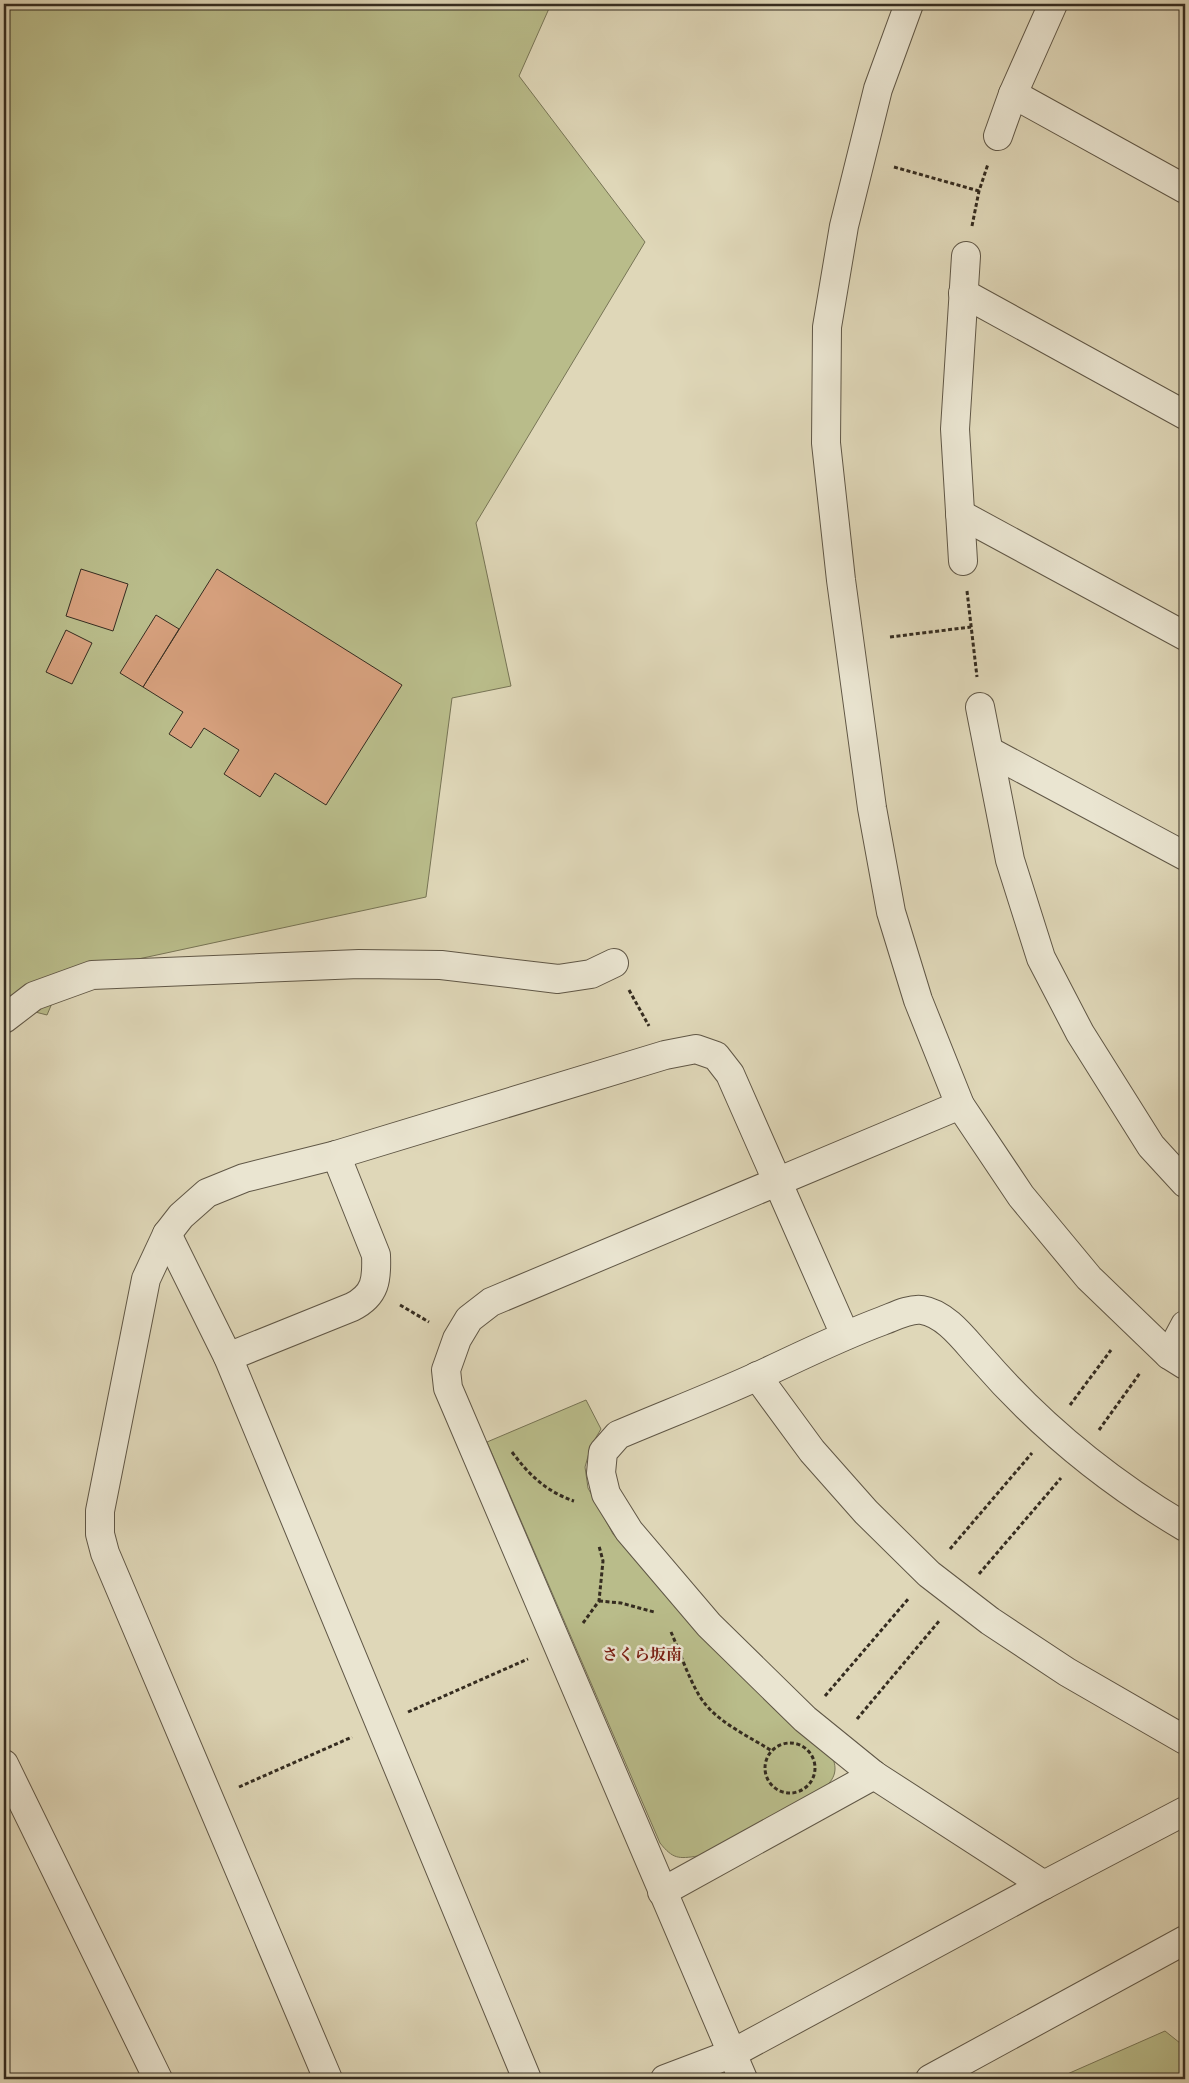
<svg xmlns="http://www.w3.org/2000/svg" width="1189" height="2083" viewBox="0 0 1189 2083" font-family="Alegreya,'Noto Serif JP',serif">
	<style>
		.green { fill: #b9bc8a; stroke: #777455 }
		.building { fill: #d6a07d; stroke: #352c20 }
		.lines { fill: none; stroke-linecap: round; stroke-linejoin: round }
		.minor-casing { stroke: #605746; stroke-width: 30 }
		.path { stroke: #352c20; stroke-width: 3; stroke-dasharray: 4 2.5; stroke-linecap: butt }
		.minor { stroke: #eae5d1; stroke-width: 28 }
		.labels { text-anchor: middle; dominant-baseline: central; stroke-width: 5; stroke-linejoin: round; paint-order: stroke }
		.neighbourhood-label { font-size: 16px; font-weight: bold; fill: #7a1f14; stroke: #eae5d1 }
	</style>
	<rect width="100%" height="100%" fill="#dfd7b8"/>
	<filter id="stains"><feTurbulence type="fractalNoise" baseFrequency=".004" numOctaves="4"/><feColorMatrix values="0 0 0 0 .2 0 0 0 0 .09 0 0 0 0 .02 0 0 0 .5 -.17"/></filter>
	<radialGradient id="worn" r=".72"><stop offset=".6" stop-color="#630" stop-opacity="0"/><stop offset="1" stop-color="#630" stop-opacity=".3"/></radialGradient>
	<g class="green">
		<polygon points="4,4 551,4 519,76 645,242 476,523 511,686 452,698 426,897 64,975 47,1015 4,1004"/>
		<path d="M586,1400L601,1429L591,1446L585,1467L588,1488L613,1534L697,1631L832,1756C838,1770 835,1779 823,1789L698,1856C678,1859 673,1859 660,1843L487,1442Z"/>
		<polygon points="1165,2031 1185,2047 1185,2079 1056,2079"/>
	</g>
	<g class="building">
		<polygon points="81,569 128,584 113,631 66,616"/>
		<polygon points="217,569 402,685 326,805 275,773 260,797 224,774 239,750 204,728 191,748 169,734 183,712 143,687"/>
		<polygon points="156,615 179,629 143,687 120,673"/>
		<polygon points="66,630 92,643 72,684 46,672"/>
	</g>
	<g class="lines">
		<g class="minor-casing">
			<g id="minor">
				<polyline points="909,4 878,89 844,226 827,327 826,443 841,580 872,808 891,912 918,1000 960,1105 1021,1196 1089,1278 1169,1355 1185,1365"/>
				<polyline points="1013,94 1185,189"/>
				<polyline points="998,136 1013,94 1053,4"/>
				<polyline points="963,293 1185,415"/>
				<polyline points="960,514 1185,636"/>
				<polyline points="963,561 955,429 966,256"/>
				<polyline points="980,707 1010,860 1041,958 1080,1033 1151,1146 1185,1183"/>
				<polyline points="989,751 1185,856"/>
				<polyline points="4,1019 34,996 92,975 359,964 441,965 558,979 591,974 614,963"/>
				<polyline points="167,1234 228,1357 527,2079"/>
				<polyline points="1169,1355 1185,1325"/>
				<path d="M228,1357L352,1307C376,1295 377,1279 376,1255L336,1155"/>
				<polyline points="757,1376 812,1451 866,1512 929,1574 990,1621 1067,1672 1185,1740"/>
				<path d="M1185,1527C1109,1482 1040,1426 982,1359C966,1342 947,1314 922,1310C910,1308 893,1317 882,1321C839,1337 799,1357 758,1376C712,1397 665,1415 618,1435L603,1452L601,1473L606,1494L629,1531L709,1625L805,1719L874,1775L1044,1885L1185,1811"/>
				<polyline points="4,1764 158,2079"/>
				<polyline points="662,1892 874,1775"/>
				<polyline points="328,2079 105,1553 100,1534 100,1511 146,1279 167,1234 181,1216 207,1193 244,1178 336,1155 665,1055 696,1049 716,1056 730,1074 845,1335"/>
				<polyline points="665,2079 731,2054 1044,1885"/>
				<polyline points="743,2079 448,1388 446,1370 457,1339 469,1319 491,1302 960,1105"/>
				<polyline points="930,2079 1185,1940"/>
			</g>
		</g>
		<g class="path">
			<polyline points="894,167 979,191"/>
			<polyline points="972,226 979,191 988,164"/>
			<polyline points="967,591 977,677"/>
			<polyline points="890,637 971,627"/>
			<polyline points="629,990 649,1026"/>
			<polyline points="400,1305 429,1322"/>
			<polyline points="1070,1405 1111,1350"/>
			<polyline points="1099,1430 1140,1373"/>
			<path d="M512,1452C529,1475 547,1492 574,1501"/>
			<polyline points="950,1549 1032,1453"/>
			<polyline points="979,1574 1061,1478"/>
			<polyline points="599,1601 621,1603 654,1612"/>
			<polyline points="583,1623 599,1601 603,1561 599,1546"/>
			<path d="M671,1632C680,1652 692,1689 706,1705C723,1725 750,1737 772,1751"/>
			<polyline points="825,1696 909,1598"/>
			<polyline points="408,1712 528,1659"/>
			<polyline points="857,1719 940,1620"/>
			<circle cx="790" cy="1768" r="25"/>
			<polyline points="239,1787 352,1737"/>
		</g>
		<use href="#minor" class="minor"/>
	</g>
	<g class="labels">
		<g class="neighbourhood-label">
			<text x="642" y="1655">さくら坂南</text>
		</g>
	</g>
	<rect width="1189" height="2083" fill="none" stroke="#dfd7b8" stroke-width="20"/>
	<rect x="5" y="5" width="1179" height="2073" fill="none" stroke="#352c20" stroke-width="2.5"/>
	<rect x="10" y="10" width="1169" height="2063" fill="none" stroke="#352c20"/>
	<rect width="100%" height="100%" filter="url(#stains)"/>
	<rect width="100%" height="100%" fill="url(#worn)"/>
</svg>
